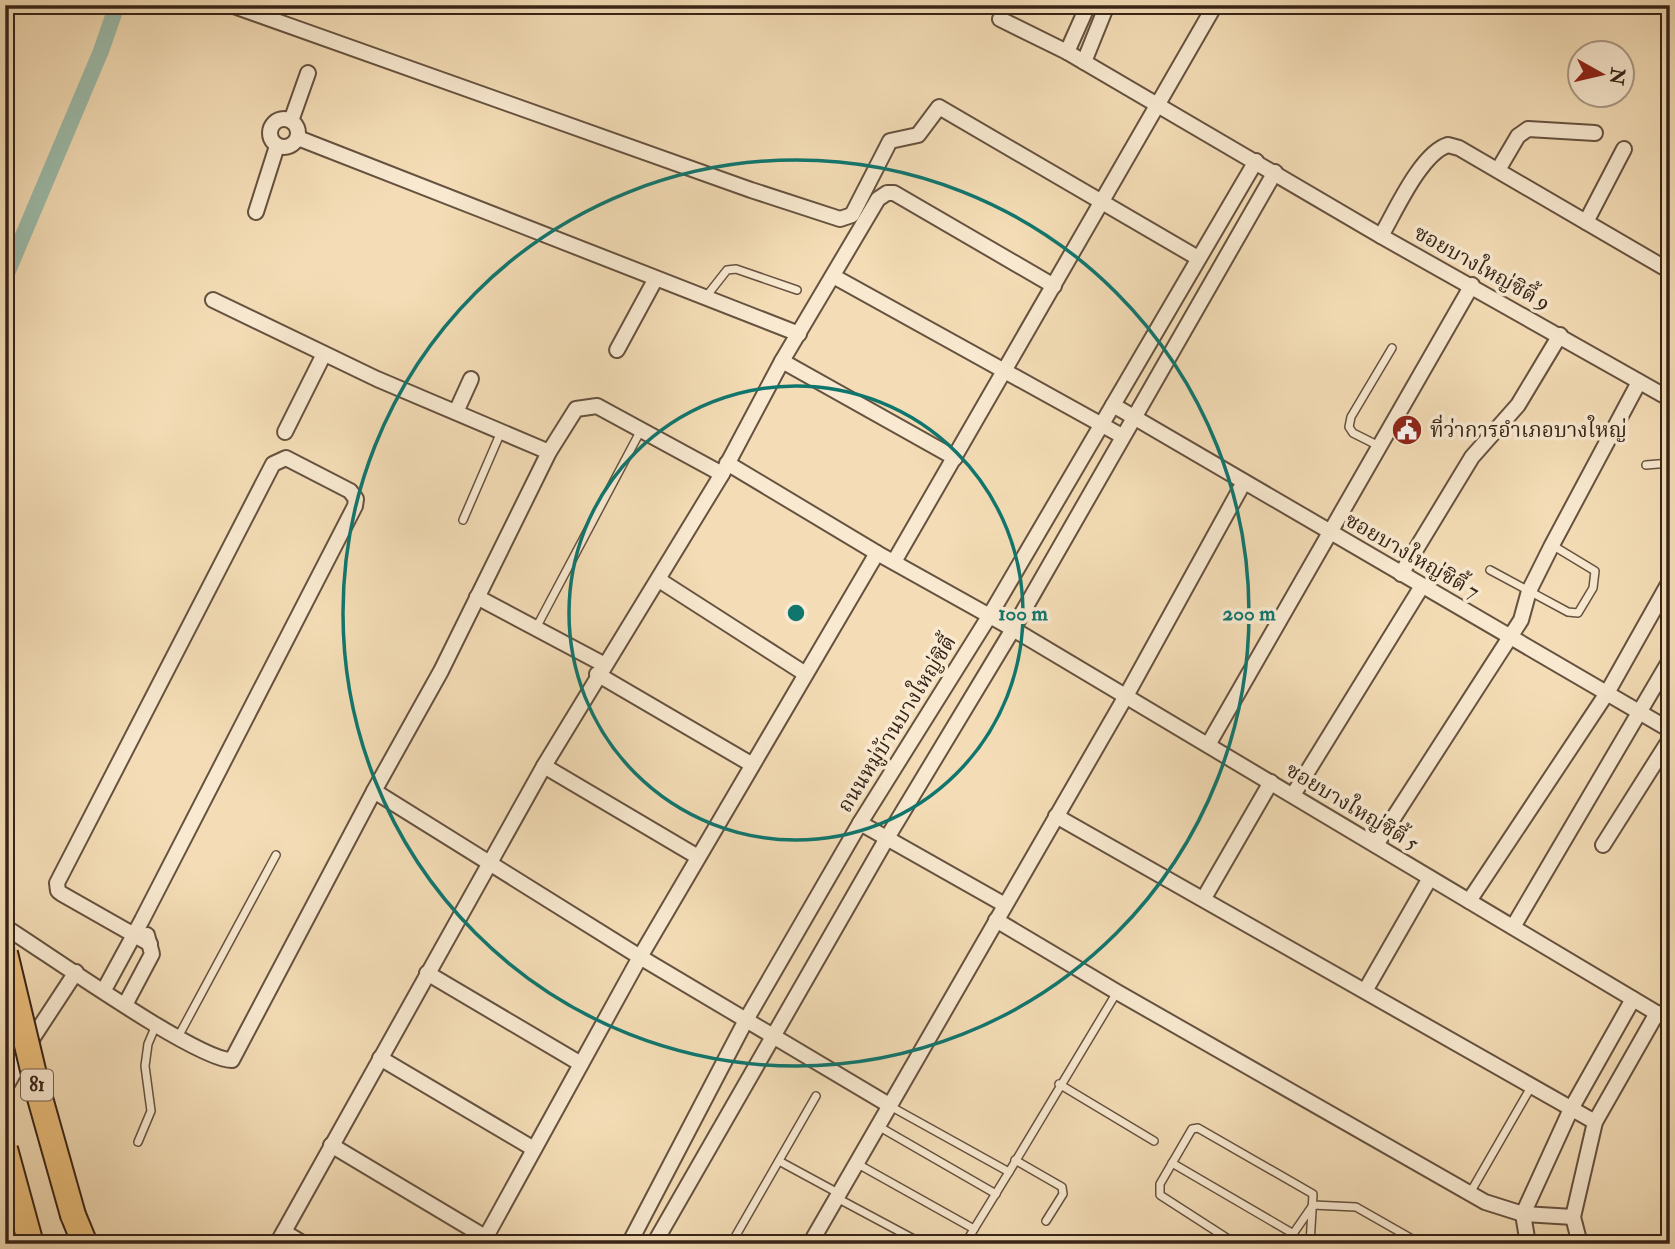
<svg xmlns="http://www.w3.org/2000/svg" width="1675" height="1249" viewBox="0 0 1675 1249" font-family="'IM FELL Double Pica','Noto Serif Thai',serif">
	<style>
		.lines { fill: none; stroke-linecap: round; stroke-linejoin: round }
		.canal { stroke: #9cbcab; stroke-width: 16 }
		.lane-casing { stroke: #665240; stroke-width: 10 }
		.street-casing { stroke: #665240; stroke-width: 18 }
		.highway-casing { stroke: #372418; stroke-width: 28 }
		.lane { stroke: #f8e9d0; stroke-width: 7 }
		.street { stroke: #f8e9d0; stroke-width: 14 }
		.highway { stroke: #eabe7b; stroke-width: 24 }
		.highway-bridge-casing { stroke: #372418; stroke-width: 28; stroke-linecap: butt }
		.highway-bridge { stroke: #eabe7b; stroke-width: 24 }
		.ring { fill: none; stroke: #0f766e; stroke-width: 3.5 }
		.labels { text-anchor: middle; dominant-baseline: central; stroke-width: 7; stroke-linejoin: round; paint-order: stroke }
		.shield { fill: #f8e9d0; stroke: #715f4f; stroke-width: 2 }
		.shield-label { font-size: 19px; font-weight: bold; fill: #372418 }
		.street-label { font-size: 21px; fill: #372418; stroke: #f8e9d0 }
		.poi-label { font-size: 21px; fill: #372418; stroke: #f8e9d0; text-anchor: start }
		.centre { fill: #0f766e; stroke: #f8e9d0; stroke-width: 3.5 }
		.ring-label { font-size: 21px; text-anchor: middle; font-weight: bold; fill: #0f766e; stroke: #f8e9d0; stroke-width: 7; stroke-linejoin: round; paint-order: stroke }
	</style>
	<rect width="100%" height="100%" fill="#f4ddb6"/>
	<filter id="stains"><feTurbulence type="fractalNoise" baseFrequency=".00286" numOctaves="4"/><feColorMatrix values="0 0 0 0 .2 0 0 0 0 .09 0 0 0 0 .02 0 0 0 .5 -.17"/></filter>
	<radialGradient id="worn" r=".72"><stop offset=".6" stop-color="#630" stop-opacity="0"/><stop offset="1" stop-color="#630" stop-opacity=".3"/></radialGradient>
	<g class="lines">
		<polyline class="canal" points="5,278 101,51 117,5"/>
		<g class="lane-casing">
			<g id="lane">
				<polyline points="705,298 727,270 736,269 797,290"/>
				<polyline points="1381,447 1353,433 1349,427 1351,417 1392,348"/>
				<polyline points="1646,465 1670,463"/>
				<polyline points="463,520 501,432"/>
				<polyline points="1490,570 1568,612 1578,613 1593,588 1595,571 1552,545"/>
				<polyline points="536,628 641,430"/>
				<polyline points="178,1037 276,855"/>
				<polyline points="1059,1084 1154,1141"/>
				<polyline points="890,1106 1009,1172 1117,992"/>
				<polyline points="878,1126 996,1194"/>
				<polyline points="138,1142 151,1111 145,1066 148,1044 156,1025"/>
				<polyline points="1015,1160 1062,1187 1063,1194 1046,1221"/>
				<polyline points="779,1161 838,1193"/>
				<polyline points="856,1163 974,1229 1009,1172"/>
				<polyline points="1172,1163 1292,1233"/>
				<polyline points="1470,1193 1531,1087"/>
				<polyline points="837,1198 923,1244"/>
				<polyline points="731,1244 816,1096"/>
				<polyline points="965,1244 974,1229"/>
				<polyline points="1236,1244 1160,1195 1160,1184 1192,1129 1198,1128 1313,1194 1310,1244"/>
				<polyline points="1286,1244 1313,1205 1356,1207 1421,1244"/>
			</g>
		</g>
		<g class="street-casing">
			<g id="street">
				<polyline points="231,5 751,190 840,219 852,215 890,141 918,135 939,107 1198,258"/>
				<polyline points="1000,19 1067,52 1381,236 1670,399"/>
				<polyline points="1067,52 1088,5"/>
				<polyline points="1084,62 1107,5"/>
				<circle cx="284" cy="133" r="14"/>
				<polyline points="291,121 308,73"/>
				<polyline points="298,138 799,334"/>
				<polyline points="1498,170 1518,136 1528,129 1595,133"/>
				<polyline points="256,212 277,146"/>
				<polyline points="1586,222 1624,149"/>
				<path d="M1381,236C1395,212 1421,153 1448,145L1459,148L1670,271"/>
				<polyline points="833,276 1122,436"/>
				<polyline points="213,300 377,379 549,452"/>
				<polyline points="617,350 655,280"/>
				<polyline points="782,361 955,458"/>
				<polyline points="1113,405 1670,730"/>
				<polyline points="456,412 471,379"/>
				<polyline points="285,432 324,354"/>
				<polyline points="727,463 877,553 1013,629 1670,1021"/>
				<polyline points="895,560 1215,5"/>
				<polyline points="1401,574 1472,457 1518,405 1560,335"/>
				<polyline points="659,580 804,673"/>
				<polyline points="477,597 603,664"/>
				<polyline points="597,674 751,764"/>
				<polyline points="1208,745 1472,285"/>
				<polyline points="544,766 698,857"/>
				<polyline points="374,791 441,671 549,452 576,409 597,406 722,474"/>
				<polyline points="1293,795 1422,586"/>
				<polyline points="1056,816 1595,1122"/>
				<polyline points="860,823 1005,905"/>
				<polyline points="1376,845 1521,620 1529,591 1552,545 1639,382"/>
				<polyline points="1603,845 1670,739"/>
				<polyline points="1204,898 1271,782"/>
				<polyline points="1469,901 1607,693 1670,581"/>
				<polyline points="996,920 1117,992 1485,1202 1523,1214 1573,1217"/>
				<path d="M5,927C44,951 198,1061 232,1060L374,791L640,957L889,1105"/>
				<polyline points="1513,927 1670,660"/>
				<polyline points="427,973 581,1064"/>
				<polyline points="104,990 142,920 355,506 356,499 350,491 286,458 273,464 57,883 58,891 62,894 150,944"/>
				<polyline points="1365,991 1430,878"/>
				<polyline points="125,1005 152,954 147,935"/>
				<polyline points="380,1058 534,1149"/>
				<polyline points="5,1088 34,1036 76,972"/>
				<polyline points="331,1145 485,1237"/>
				<polyline points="284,1232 304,1244"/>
				<polyline points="277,1244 544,766 722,474 782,361 878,199 887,193 894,193 1054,286"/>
				<polyline points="482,1244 640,957 877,553"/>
				<polyline points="629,1244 746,1020 860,823 990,615 1256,161"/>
				<polyline points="654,1244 887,838 1013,629 1275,172"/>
				<polyline points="810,1244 1126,696 1244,482"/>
				<polyline points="1528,1244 1523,1214 1571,1109 1633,999"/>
				<polyline points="1580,1244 1573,1217 1595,1122 1657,1013"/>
			</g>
		</g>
		<g class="highway-casing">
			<polyline id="highway" points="73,1215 85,1244"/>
		</g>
		<use href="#lane" class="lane"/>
		<use href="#street" class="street"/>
		<use href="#highway" class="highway"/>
		<g class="highway-bridge-casing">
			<g id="highway-bridge">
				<polyline points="5,953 38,1091 73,1215"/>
				<polyline points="5,1149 31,1244"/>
			</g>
		</g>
		<use href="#highway-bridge" class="highway-bridge"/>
	</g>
	<g class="ring">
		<circle cx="796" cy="613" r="227"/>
		<circle cx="796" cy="613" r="453"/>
	</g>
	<defs>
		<g id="civic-disc" transform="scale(1.575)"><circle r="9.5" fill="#8f2418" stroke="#f8e9d0"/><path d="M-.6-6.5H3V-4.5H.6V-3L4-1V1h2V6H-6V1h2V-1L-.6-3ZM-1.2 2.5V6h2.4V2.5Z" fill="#fff"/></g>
	</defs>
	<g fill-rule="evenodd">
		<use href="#civic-disc" x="1407" y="430"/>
	</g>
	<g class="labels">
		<rect class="shield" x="21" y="1069.5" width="32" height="31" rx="5"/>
		<g class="shield-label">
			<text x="37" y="1085">81</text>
		</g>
		<g class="street-label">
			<text transform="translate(1482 268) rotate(29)">ซอยบางใหญ่ซิตี้ 9</text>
			<text transform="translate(1412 556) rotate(30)">ซอยบางใหญ่ซิตี้ 7</text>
			<text transform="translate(897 724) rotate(-58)">ถนนหมู่บ้านบางใหญ่ซิตี้</text>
			<text transform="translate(1352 807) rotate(31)">ซอยบางใหญ่ซิตี้ 5</text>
		</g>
		<g class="poi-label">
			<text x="1430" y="430">ที่ว่าการอำเภอบางใหญ่</text>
		</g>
	</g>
	<circle cx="796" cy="613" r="10" class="centre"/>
	<g class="ring-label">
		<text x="1023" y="620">100 m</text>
		<text x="1249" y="620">200 m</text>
	</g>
	<rect width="1675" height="1249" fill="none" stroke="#f4ddb6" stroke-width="28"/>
	<rect x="7" y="7" width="1661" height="1235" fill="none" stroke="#372418" stroke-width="3.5"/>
	<rect x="14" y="14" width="1647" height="1221" fill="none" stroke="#372418" stroke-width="2"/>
	<g transform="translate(1601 74) rotate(98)"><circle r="33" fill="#f8e9d0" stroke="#ab9a86" stroke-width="2"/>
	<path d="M0-5L12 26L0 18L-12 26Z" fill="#8f2418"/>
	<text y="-10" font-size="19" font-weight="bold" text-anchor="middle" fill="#372418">N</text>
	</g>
	<rect width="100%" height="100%" filter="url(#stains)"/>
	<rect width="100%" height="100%" fill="url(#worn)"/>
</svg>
